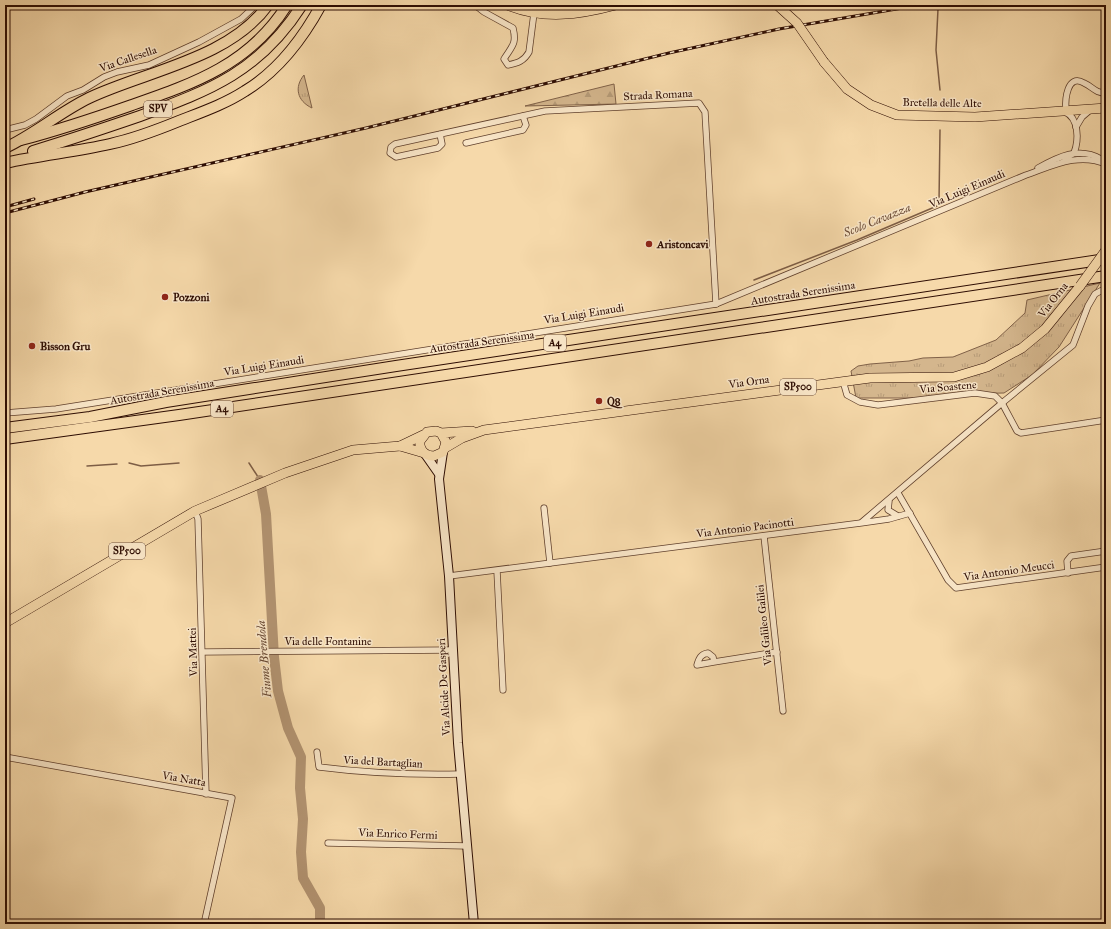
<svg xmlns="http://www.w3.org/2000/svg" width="1111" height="929" viewBox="0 0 1111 929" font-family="'IM FELL Great Primer',serif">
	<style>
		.grass { fill: url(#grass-tufts); stroke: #806148 }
		.forest { fill: url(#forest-firs); stroke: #806148 }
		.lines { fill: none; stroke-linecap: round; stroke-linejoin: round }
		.stream { stroke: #7d5d45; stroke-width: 1.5 }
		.river { stroke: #b29371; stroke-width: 10 }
		.street-casing { stroke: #5f3f2c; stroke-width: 7 }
		.secondary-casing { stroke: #2d0c02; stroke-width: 10 }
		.primary-casing { stroke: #2d0c02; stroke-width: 10 }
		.highway-casing { stroke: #2d0c02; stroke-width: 12 }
		.street { stroke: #f9e6c8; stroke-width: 5.5 }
		.secondary { stroke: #f9e6c8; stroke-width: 8 }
		.primary { stroke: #f6d9aa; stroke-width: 9 }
		.highway { stroke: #f6d9aa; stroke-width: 10 }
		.rail-casing { stroke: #2d0c02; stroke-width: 3 }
		.rail { stroke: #f9e6c8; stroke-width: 1.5; stroke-dasharray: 4.5; stroke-linecap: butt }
		.primary-bridge-casing { stroke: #2d0c02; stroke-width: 10; stroke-linecap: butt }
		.primary-bridge { stroke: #f6d9aa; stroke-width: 9 }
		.poi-dot { fill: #8f2418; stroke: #f9e6c8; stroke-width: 1.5 }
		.labels { text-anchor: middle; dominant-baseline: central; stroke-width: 3; stroke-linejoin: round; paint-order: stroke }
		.shield { fill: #f9e6c8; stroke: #6a4d3d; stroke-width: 1 }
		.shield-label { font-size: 10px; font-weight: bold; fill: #2d0c02 }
		.street-label { font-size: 11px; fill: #2d0c02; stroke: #f9e6c8 }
		.poi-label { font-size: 11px; font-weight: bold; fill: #2d0c02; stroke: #f9e6c8; text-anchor: start }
		.water-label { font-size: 12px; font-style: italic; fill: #694934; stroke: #f9e6c8 }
	</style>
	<defs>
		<pattern id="grass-tufts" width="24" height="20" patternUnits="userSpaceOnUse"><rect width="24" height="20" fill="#d4b68d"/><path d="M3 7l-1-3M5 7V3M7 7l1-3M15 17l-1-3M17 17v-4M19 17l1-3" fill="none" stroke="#b69b78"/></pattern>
		<pattern id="forest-firs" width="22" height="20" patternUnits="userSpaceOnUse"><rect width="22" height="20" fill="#d4b68d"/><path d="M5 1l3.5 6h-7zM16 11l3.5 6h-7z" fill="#b69b78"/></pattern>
	</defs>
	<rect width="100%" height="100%" fill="#f6d9aa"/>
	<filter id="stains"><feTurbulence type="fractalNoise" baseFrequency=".005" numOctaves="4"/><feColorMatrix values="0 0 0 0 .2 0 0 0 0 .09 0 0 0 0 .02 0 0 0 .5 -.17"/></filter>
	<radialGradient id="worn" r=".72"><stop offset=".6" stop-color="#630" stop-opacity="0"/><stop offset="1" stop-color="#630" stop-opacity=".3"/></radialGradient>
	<g class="grass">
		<path d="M304,75L312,108C297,101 294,87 304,75Z"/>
		<polygon points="1100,283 1059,347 1032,375 1004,393 952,394 916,398 856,398 851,371 858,366 870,364 909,361 923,358 953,357 996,340 1025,313 1027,300"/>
	</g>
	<polygon class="forest" points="614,84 616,104 525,106"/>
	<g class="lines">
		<g class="stream">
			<polyline points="938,9 936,50 940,90"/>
			<polyline points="754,280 857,240 937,206 939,202 940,130"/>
			<polyline points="129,463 141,466 179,463"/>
			<polyline points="249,463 260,480"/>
			<polyline points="87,466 117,464"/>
		</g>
		<polyline class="river" points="260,480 266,514 274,657 278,691 288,728 301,757 300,788 303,819 301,852 303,878 320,908 320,924"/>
		<g class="street-casing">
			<g id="street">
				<path d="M475,5L484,12L513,28C517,44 512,46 504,59L508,65C518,63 524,61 529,52L534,13"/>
				<path d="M1066,110C1065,100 1067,73 1084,83C1093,87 1095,93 1106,93"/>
				<path d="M1065,112C1079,118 1079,140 1074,153L1065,159"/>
				<polyline points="1076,127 1082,117 1089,111"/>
				<polyline points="5,130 25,125 36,119 67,96 83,90 104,77 117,72 149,65 199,42 241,19 256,5"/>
				<path d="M440,134L442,144L438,148L396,157L390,153L391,147L395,144C445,133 495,122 545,111L699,103L705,112L716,304"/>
				<polyline points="466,143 523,130 526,125 523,116"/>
				<path d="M1038,168C1058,157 1079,146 1101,159"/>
				<polyline points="843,381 847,395 860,402 878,405 975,393 995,396 1002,403 1073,345 1088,306 1095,294 1106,288"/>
				<path d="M5,413L56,409L716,304L1026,175C1052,166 1078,152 1106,164"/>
				<polyline points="898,493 948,580 956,588 1106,567"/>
				<polyline points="889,501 888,510 898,516"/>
				<polyline points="544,508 550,563"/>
				<polyline points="195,511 198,519 206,794"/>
				<polyline points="862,522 1002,403 1017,431 1021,433 1106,420"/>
				<polyline points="764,536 783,711"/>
				<polyline points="497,571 503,690"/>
				<polyline points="1068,573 1067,561 1071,556 1106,551"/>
				<polyline points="449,576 861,523 889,519 910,513"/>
				<polyline points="203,652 453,650"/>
				<path d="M714,662L697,665C699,658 701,654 708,653L713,657L714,662L777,652"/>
				<path d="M317,752L319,767C366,773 414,775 461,774"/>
				<polyline points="5,757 232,798 204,924"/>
				<polyline points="328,843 467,846"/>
			</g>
		</g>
		<g class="secondary-casing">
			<g id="secondary">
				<polyline points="443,452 439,479 449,576 458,743 474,924"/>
				<polyline points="425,454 439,474"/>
			</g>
		</g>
		<g class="primary-casing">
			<g id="primary">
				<path d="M507,5C543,20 579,15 616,5"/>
				<polyline points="824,62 847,89 871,105 897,115 975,117 1106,108"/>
				<path d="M441,433L446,442L443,452L434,456C425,456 419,450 420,441L427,432L436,431L441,433L472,431"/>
				<polyline points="400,446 424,453"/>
				<polyline points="445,448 462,438 484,430 870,378 954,377 987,367 1022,348 1045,329 1080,286"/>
				<polyline points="5,623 195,511 285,473 353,450 400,446 423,435"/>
			</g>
		</g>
		<g class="highway-casing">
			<g id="highway">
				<path d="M21,140C59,130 95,118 132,105C195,83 250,64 287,5"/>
				<path d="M5,148C35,134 60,112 89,98C146,71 229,59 268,5"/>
				<path d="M33,151C69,140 105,128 140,116C211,90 260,71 302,5"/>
				<path d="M5,163C40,155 75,152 110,144C133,139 157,130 179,121C202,112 225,104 245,91C278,71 303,38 321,5"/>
				<polyline points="5,428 90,417 166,402 396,366 1106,259"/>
				<polyline points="5,439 179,415 1106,276"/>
			</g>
		</g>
		<use href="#street" class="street"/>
		<use href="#secondary" class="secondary"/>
		<use href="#primary" class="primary"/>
		<use href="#highway" class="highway"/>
		<g class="rail-casing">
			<g id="rail">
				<polyline points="5,207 34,199"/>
				<polyline points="5,213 85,192 366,128 669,53 779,29 920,5"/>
			</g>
		</g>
		<use href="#rail" class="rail"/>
		<g class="primary-bridge-casing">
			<g id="primary-bridge">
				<polyline points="777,5 797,23 824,62"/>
				<polyline points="1080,286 1106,250"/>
			</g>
		</g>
		<use href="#primary-bridge" class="primary-bridge"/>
	</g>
	<g class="poi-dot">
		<circle cx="649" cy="244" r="4"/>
		<circle cx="165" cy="297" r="4"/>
		<circle cx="32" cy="346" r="4"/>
		<circle cx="599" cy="401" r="4"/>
	</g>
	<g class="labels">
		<g class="shield">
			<rect x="144" y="101" width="28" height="16" rx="3"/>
			<rect x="544" y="335" width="22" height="16" rx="3"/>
			<rect x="780" y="379" width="36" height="16" rx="3"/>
			<rect x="211" y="401" width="22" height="16" rx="3"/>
			<rect x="109" y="543" width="36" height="16" rx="3"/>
		</g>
		<g class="shield-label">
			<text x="158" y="109">SPV</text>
			<text x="555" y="343">A4</text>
			<text x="798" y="387">SP500</text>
			<text x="222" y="409">A4</text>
			<text x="127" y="551">SP500</text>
		</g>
		<g class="street-label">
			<text transform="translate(128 59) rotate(-19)">Via Callesella</text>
			<text transform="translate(658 95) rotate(-3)">Strada Romana</text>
			<text transform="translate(942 103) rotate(1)">Bretella delle Alte</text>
			<text transform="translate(967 189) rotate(-23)">Via Luigi Einaudi</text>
			<text transform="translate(803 293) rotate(-9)">Autostrada Serenissima</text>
			<text transform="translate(1053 300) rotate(-52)">Via Orna</text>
			<text transform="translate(584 314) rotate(-9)">Via Luigi Einaudi</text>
			<text transform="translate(482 342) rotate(-8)">Autostrada Serenissima</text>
			<text transform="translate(264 366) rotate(-9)">Via Luigi Einaudi</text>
			<text transform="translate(749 382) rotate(-8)">Via Orna</text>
			<text transform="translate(948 387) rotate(-5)">Via Soastene</text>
			<text transform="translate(162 392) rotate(-10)">Autostrada Serenissima</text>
			<text transform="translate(745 528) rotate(-7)">Via Antonio Pacinotti</text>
			<text transform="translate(1009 571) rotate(-8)">Via Antonio Meucci</text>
			<text transform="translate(764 625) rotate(-96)">Via Galileo Galilei</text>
			<text x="328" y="641">Via delle Fontanine</text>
			<text transform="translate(193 652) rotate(-92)">Via Mattei</text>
			<text transform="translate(444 687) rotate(-93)">Via Alcide De Gasperi</text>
			<text transform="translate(383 762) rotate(3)">Via del Bartaglian</text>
			<text transform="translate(184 779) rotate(10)">Via Natta</text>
			<text transform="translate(398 834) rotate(2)">Via Enrico Fermi</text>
		</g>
		<g class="poi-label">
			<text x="657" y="244">Aristoncavi</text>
			<text x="173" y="297">Pozzoni</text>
			<text x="40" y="346">Bisson Gru</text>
			<text x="607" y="401">Q8</text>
		</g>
		<g class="water-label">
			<text transform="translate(877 220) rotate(-22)">Scolo Cavazza</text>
			<text transform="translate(264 659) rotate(-95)">Fiume Brendola</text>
		</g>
	</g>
	<rect width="1111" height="929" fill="none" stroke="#f6d9aa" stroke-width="20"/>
	<rect x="6" y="6" width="1099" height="917" fill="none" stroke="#2d0c02" stroke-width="2"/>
	<rect x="10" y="10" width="1091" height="909" fill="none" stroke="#2d0c02"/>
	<rect width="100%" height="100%" filter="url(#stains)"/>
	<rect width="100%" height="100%" fill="url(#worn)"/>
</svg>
